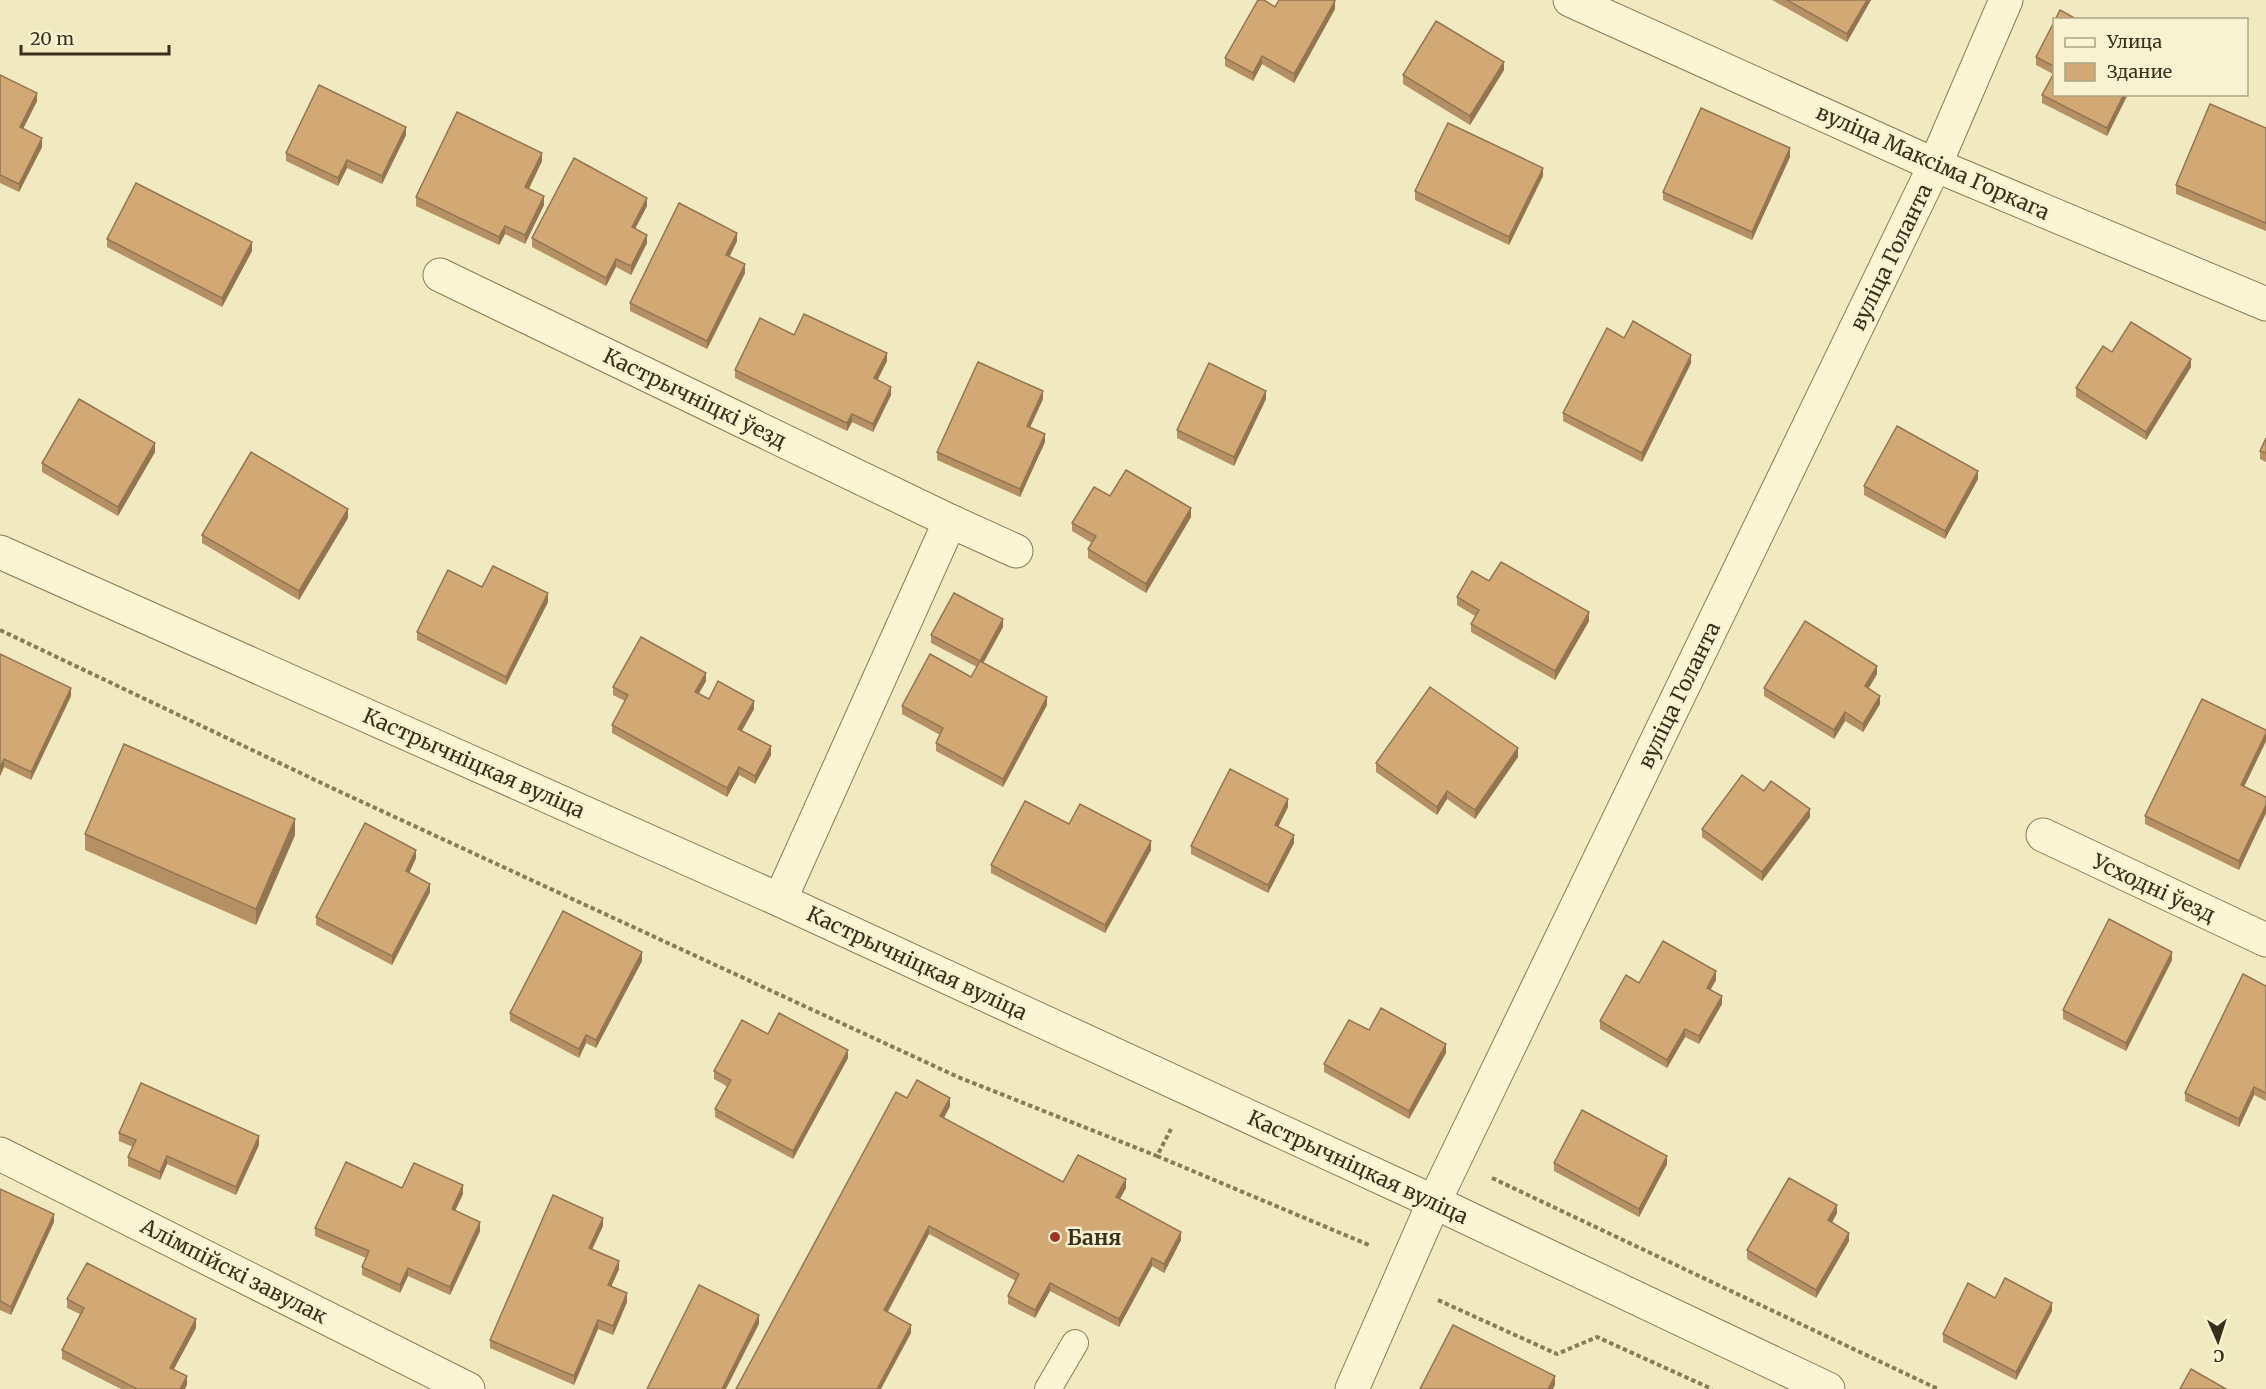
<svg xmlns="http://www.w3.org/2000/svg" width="2266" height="1389" viewBox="0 0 2266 1389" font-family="Merriweather,serif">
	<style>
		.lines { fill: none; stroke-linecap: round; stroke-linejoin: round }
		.service-casing { stroke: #8b7a57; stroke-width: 28 }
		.minor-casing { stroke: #8b7a57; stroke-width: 35 }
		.tertiary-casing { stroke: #8b7a57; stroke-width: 35 }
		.path { stroke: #8b7a57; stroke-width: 4; stroke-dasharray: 4.5 3; stroke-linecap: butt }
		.service { stroke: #fbf5d4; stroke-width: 26 }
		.minor { stroke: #fbf5d4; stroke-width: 33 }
		.tertiary { stroke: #fbf5d4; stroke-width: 33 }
		.wall { fill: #b59064 }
		.shaded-wall { fill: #937651 }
		.building { fill: #d2a874; stroke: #937651; stroke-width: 1.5 }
		.poi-dot { fill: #9e3423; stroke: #f8f2d0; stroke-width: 2 }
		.labels { text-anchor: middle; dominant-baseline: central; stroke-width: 5; stroke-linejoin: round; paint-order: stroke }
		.street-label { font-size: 21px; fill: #3a2f1c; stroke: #f8f2d0 }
		.poi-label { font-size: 21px; font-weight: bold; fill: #3a2f1c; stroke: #f8f2d0; text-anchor: start }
	</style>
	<rect width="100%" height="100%" fill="#f1e9c0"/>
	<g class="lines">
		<g class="service-casing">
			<polyline id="service" points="1048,1389 1075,1343"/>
		</g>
		<g class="minor-casing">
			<g id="minor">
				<polyline points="1570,0 1935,165 2266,304"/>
				<polyline points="440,275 950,521 780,900"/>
				<polyline points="950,521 1016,551"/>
				<polyline points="2043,835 2266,940"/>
				<polyline points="0,1154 468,1389"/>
				<polyline points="1352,1389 1434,1202 1935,165 2006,0"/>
			</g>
		</g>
		<g class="tertiary-casing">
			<polyline id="tertiary" points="0,552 780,900 1434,1202 1828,1389"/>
		</g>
		<g class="path">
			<polyline points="0,630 332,788 958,1077 1157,1156 1171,1129"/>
			<polyline points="1157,1156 1369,1245"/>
			<polyline points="1492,1178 1938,1389"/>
			<polyline points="1438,1300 1557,1354 1597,1337 1712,1389"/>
		</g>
		<use href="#service" class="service"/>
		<use href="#minor" class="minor"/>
		<use href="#tertiary" class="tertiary"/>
	</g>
	<g class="wall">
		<polygon points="1772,0 1871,0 1847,42"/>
		<polygon points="1275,7 1335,9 1294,83 1262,64 1253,81 1225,66 1225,58"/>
		<polygon points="2055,20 2055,94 2128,94 2107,136 2042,103 2042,95 2053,74 2036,65 2036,57"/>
		<polygon points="1504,70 1470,125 1403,84 1403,75"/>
		<polygon points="0,75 37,101 23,129 42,147 19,192 0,183"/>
		<polygon points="2266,128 2266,231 2176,194 2176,185"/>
		<polygon points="406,135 382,184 347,168 338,186 286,161 286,153"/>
		<polygon points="1790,157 1752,240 1663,200 1663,192"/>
		<polygon points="542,161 529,189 544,205 525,244 505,234 499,245 416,206 416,197"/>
		<polygon points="1543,176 1509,245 1415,200 1415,191"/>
		<polygon points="647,206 635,228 647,243 631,275 616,267 606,286 532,247 532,238"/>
		<polygon points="107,239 252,251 222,307 107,247"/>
		<polygon points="737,241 730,256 745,273 707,349 630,311 630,303"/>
		<polygon points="794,335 887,361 877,380 891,395 873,432 852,422 847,431 735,378 735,370"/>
		<polygon points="1624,338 1691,363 1642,462 1563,421 1563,413"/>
		<polygon points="2112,352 2191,367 2146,440 2076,397 2076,388"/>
		<polygon points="1043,399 1030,427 1045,442 1020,497 937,460 937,452"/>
		<polygon points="1266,399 1234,466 1177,438 1177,430"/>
		<polygon points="2266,438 2266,462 2260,459 2260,451"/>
		<polygon points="155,452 118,516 42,472 42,463"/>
		<polygon points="1978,479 1945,539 1864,495 1864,486"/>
		<polygon points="1110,496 1191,517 1146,593 1088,558 1088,549 1092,543 1072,531 1072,523"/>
		<polygon points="348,518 299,600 202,543 202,535"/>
		<polygon points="1489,581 1589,621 1555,680 1471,632 1471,624 1475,616 1457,605 1457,597"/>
		<polygon points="548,602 506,685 417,640 417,632"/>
		<polygon points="1003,627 983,663 1047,705 1003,787 936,751 936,743 940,735 902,714 902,706 971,677 977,667 931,643 931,635"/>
		<polygon points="0,654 71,696 31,780 4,767 0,776"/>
		<polygon points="1877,674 1869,688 1880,704 1863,732 1845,721 1834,739 1764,696 1764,688"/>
		<polygon points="706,681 699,693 709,699 754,709 742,731 771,755 755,784 739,775 727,797 612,733 612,725 625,701 613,695 613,687"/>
		<polygon points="2266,730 2266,741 2244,787 2266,797 2266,813 2239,870 2145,824 2145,816"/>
		<polygon points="1518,757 1475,819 1447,799 1437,815 1376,772 1376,763"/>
		<polygon points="1764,791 1810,817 1762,881 1702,837 1702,829"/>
		<polygon points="1288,807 1278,827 1294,843 1268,893 1191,854 1191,846"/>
		<polygon points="1069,824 1151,850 1105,933 991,873 991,865"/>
		<polygon points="85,834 295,835 256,925 85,850"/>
		<polygon points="416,858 409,873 430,892 392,965 316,925 316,917"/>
		<polygon points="2172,960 2126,1051 2063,1019 2063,1010"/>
		<polygon points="642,961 596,1048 586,1043 579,1058 510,1021 510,1013"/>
		<polygon points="1716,980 1710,990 1722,1004 1699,1044 1685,1037 1667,1068 1600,1029 1600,1021 1639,983"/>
		<polygon points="2266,986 2266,1101 2254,1095 2239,1127 2185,1101 2185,1093"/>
		<polygon points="1369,1030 1446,1053 1409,1119 1324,1072 1324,1064"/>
		<polygon points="768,1034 848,1058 793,1159 715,1117 715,1109 728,1087 714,1079 714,1071"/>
		<polygon points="907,1098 950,1106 944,1118 1063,1182 1126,1188 1119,1199 1181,1240 1164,1273 1152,1266 1119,1327 1050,1291 1035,1318 1008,1304 1008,1296 1016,1281 929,1234 888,1312 911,1333 736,1389"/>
		<polygon points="119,1133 259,1145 236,1195 167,1164 160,1180 128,1166 128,1157 133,1147 119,1141"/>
		<polygon points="1554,1163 1667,1164 1639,1217 1554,1171"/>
		<polygon points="402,1188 463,1194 455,1211 480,1231 450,1295 408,1276 400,1293 362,1275 362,1267 366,1258 315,1236 315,1228"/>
		<polygon points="0,1189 54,1222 11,1315 0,1310"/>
		<polygon points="1837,1213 1832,1223 1849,1241 1816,1298 1747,1259 1747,1250"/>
		<polygon points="603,1226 592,1249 619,1269 611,1287 627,1302 613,1335 598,1329 574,1385 490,1348 490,1340"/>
		<polygon points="1995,1298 2052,1311 2016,1380 1943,1342 1943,1334"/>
		<polygon points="67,1299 196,1328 174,1369 187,1384 185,1389 121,1389 62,1359 62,1350 80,1314 67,1308"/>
	</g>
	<g class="shaded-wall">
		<polygon points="1867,0 1871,0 1847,42 1847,34"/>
		<polygon points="1335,1 1335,9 1294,83 1294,74"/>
		<polygon points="1262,56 1262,64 1253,81 1253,73"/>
		<polygon points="1504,62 1504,70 1470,125 1470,116"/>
		<polygon points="37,93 37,101 20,135 20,127"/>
		<polygon points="2124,94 2128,94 2107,136 2107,128"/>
		<polygon points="406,127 406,135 382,184 382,176"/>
		<polygon points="42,138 42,147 19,192 19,184"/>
		<polygon points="1790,148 1790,157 1752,240 1752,232"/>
		<polygon points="542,153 542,161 525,196 525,187"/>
		<polygon points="347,160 347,168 338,186 338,178"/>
		<polygon points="1543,168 1543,176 1509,245 1509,237"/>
		<polygon points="544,196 544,205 525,244 525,235"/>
		<polygon points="647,198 647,206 632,235 632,227"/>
		<polygon points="505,226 505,234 499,245 499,237"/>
		<polygon points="737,233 737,241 726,263 726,255"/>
		<polygon points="647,235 647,243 631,275 631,266"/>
		<polygon points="252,242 252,251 222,307 222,298"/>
		<polygon points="616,259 616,267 606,286 606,278"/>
		<polygon points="745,264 745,273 707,349 707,341"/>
		<polygon points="887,353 887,361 874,387 874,378"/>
		<polygon points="1691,355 1691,363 1642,462 1642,453"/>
		<polygon points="2191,359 2191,367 2146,440 2146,432"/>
		<polygon points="891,387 891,395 873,432 873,424"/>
		<polygon points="1043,391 1043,399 1027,434 1027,426"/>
		<polygon points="1266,391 1266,399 1234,466 1234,457"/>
		<polygon points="852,414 852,422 847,431 847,423"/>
		<polygon points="1045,434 1045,442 1020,497 1020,489"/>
		<polygon points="155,443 155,452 118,516 118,507"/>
		<polygon points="1978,471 1978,479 1945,539 1945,531"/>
		<polygon points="1191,508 1191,517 1146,593 1146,584"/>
		<polygon points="348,509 348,518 299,600 299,591"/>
		<polygon points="548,593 548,602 506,685 506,677"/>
		<polygon points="1589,612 1589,621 1555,680 1555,671"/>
		<polygon points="1003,619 1003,627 980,669 980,661"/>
		<polygon points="1877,666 1877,674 1865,694 1865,686"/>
		<polygon points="706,673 706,681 695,700 695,692"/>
		<polygon points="71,688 71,696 31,780 31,772"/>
		<polygon points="1880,696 1880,704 1863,732 1863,724"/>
		<polygon points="1047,697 1047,705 1003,787 1003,779"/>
		<polygon points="754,701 754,709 738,737 738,729"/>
		<polygon points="1845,712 1845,721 1834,739 1834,730"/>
		<polygon points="2266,733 2266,741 2241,793 2241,785"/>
		<polygon points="771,746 771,755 755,784 755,776"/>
		<polygon points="1518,748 1518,757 1475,819 1475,810"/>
		<polygon points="4,759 4,767 0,776 0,768"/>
		<polygon points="739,767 739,775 727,797 727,788"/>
		<polygon points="1447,791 1447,799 1437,815 1437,807"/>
		<polygon points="1288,799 1288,807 1275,833 1275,825"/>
		<polygon points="2266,805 2266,813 2239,870 2239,861"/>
		<polygon points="1810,809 1810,817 1762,881 1762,872"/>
		<polygon points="295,819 295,835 256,925 256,909"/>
		<polygon points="1294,835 1294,843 1268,893 1268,885"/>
		<polygon points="1151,841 1151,850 1105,933 1105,925"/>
		<polygon points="416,850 416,858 406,880 406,871"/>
		<polygon points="430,884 430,892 392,965 392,956"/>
		<polygon points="642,952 642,961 596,1048 596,1040"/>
		<polygon points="2172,952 2172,960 2126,1051 2126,1043"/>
		<polygon points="1716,971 1716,980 1707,996 1707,988"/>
		<polygon points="1722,996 1722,1004 1699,1044 1699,1036"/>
		<polygon points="1685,1029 1685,1037 1667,1068 1667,1060"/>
		<polygon points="586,1035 586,1043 579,1058 579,1049"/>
		<polygon points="1446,1044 1446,1053 1409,1119 1409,1111"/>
		<polygon points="848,1050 848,1058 793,1159 793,1151"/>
		<polygon points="2254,1087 2254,1095 2239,1127 2239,1119"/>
		<polygon points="950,1098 950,1106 940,1125 940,1116"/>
		<polygon points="259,1136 259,1145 236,1195 236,1187"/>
		<polygon points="167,1156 167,1164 160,1180 160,1172"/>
		<polygon points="1667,1156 1667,1164 1639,1217 1639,1209"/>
		<polygon points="1126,1179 1126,1188 1116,1206 1116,1197"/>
		<polygon points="463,1185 463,1194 452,1217 452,1209"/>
		<polygon points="1837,1205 1837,1213 1828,1229 1828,1220"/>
		<polygon points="54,1214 54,1222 11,1315 11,1307"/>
		<polygon points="603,1218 603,1226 589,1256 589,1248"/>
		<polygon points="480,1222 480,1231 450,1295 450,1287"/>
		<polygon points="929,1226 929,1234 884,1318 884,1310"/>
		<polygon points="1181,1232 1181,1240 1164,1273 1164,1264"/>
		<polygon points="1849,1233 1849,1241 1816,1298 1816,1290"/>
		<polygon points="1152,1258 1152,1266 1119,1327 1119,1319"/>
		<polygon points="619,1261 619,1269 608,1293 608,1285"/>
		<polygon points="408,1268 408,1276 400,1293 400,1285"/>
		<polygon points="1050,1283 1050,1291 1035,1318 1035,1310"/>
		<polygon points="627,1293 627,1302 613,1335 613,1326"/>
		<polygon points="2052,1303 2052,1311 2016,1380 2016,1372"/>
		<polygon points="759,1315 759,1324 726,1389 722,1389"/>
		<polygon points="196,1319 196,1328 170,1376 170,1368"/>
		<polygon points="598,1320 598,1329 574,1385 574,1376"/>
		<polygon points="911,1325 911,1333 881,1389 877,1389"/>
		<polygon points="187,1376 187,1384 185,1389 180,1389"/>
		<polygon points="1555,1376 1555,1385 1553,1389 1548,1389"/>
	</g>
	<g class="building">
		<polygon points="1258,0 1264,0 1275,7 1279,0 1333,0 1335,1 1294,74 1262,56 1253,73 1225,58"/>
		<polygon points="1787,0 1867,0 1847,34"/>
		<polygon points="2060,10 2078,20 2055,20"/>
		<polygon points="2055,20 2055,67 2036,57"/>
		<polygon points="1436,21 1504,62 1470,116 1403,75"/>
		<polygon points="2055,71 2055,94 2124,94 2107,128 2042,95"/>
		<polygon points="0,75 37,93 20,127 42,138 19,184 0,175"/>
		<polygon points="319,85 406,127 382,176 347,160 338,178 286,153"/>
		<polygon points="2210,104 2266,128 2266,223 2176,185"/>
		<polygon points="1701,108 1790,148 1752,232 1663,192"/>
		<polygon points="457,112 542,153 525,187 544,196 525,235 505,226 499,237 416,197"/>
		<polygon points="1448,123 1543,168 1509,237 1415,191"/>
		<polygon points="574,158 647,198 632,227 647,235 631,266 616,259 606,278 532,238"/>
		<polygon points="136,183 252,242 222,298 107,239"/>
		<polygon points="679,203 737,233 726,255 745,264 707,341 630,303"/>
		<polygon points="804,314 887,353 874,378 891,387 873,424 852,414 847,423 735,370 760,318 794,335"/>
		<polygon points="1633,321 1691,355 1642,453 1563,413 1607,328 1624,338"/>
		<polygon points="2131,322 2191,359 2146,432 2076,388 2103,346 2112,352"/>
		<polygon points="978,362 1043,391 1027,426 1045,434 1020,489 937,452"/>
		<polygon points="1209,363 1266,391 1234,457 1177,430"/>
		<polygon points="79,399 155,443 118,507 42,463"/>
		<polygon points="1897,426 1978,471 1945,531 1864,486"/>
		<polygon points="2266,438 2266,453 2260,451"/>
		<polygon points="251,452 348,509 299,591 202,535"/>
		<polygon points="1126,470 1191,508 1146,584 1088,549 1096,536 1072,523 1094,487 1110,496"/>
		<polygon points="1501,562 1589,612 1555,671 1471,624 1479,610 1457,597 1472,571 1489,581"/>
		<polygon points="493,566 548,593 506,677 417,632 448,570 482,587"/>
		<polygon points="954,593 1003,619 980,661 931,635"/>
		<polygon points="1805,621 1877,666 1865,686 1880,696 1863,724 1845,712 1834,730 1764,688"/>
		<polygon points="641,637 706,673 695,692 709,699 718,681 754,701 738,729 771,746 755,776 739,767 727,788 612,725 628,695 613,687"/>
		<polygon points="0,654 71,688 31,772 4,759 0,768"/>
		<polygon points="930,654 971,677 980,661 1047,697 1003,779 936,743 943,728 902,706"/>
		<polygon points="1430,687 1518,748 1475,810 1447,791 1437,807 1376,763"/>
		<polygon points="2202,699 2266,730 2266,733 2241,785 2266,797 2266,805 2239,861 2145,816"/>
		<polygon points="124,744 295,819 256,909 85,834"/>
		<polygon points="1230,769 1288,799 1275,825 1294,835 1268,885 1191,846"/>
		<polygon points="1742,775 1764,791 1771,781 1810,809 1762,872 1702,829"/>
		<polygon points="1025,801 1069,824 1080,804 1151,841 1105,925 991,865"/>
		<polygon points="365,823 416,850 406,871 430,884 392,956 316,917"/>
		<polygon points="563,911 642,952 596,1040 586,1035 579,1049 510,1013"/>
		<polygon points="2109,919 2172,952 2126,1043 2063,1010"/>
		<polygon points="1663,941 1716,971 1707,988 1722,996 1699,1036 1685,1029 1667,1060 1600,1021 1626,975 1639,983"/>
		<polygon points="2243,974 2266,986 2266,1093 2254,1087 2239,1119 2185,1093"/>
		<polygon points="1381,1008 1446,1044 1409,1111 1324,1064 1349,1020 1369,1030"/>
		<polygon points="779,1013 848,1050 793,1151 715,1109 731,1080 714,1071 742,1020 768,1034"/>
		<polygon points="917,1080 950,1098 940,1116 1063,1182 1078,1155 1126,1179 1116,1197 1181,1232 1164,1264 1152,1258 1119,1319 1050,1283 1035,1310 1008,1296 1019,1274 929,1226 884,1310 911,1325 877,1389 736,1389 896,1092 907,1098"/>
		<polygon points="141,1083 259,1136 236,1187 167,1156 160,1172 128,1157 136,1140 119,1133"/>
		<polygon points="1582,1110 1667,1156 1639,1209 1554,1163"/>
		<polygon points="346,1162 402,1188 414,1163 463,1185 452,1209 480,1222 450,1287 408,1268 400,1285 362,1267 369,1251 315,1228"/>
		<polygon points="1789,1178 1837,1205 1828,1220 1849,1233 1816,1290 1747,1250"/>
		<polygon points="0,1189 54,1214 11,1307 0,1301"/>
		<polygon points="553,1195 603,1218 589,1248 619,1261 608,1285 627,1293 613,1326 598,1320 574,1376 490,1340"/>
		<polygon points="87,1263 196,1319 170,1368 187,1376 180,1389 137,1389 62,1350 84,1308 67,1299"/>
		<polygon points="2005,1278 2052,1303 2016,1372 1943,1334 1968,1283 1995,1298"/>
		<polygon points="699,1285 759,1315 722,1389 647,1389"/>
		<polygon points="1453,1325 1555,1376 1548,1389 1420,1389"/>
		<polygon points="2191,1369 2226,1389 2180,1389"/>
	</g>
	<circle class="poi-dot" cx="1055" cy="1237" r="6"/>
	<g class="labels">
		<g class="street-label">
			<text transform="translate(1933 162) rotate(24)">вуліца Максіма Горкага</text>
			<text transform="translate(1891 257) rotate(-64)">вуліца Голанта</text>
			<text transform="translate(695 398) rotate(26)">Кастрычніцкі ўезд</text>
			<text transform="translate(1679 695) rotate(-64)">вуліца Голанта</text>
			<text transform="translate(474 763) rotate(24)">Кастрычніцкая вуліца</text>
			<text transform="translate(2154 888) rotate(25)">Усходні ўезд</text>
			<text transform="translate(917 963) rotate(25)">Кастрычніцкая вуліца</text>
			<text transform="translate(1358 1167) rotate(25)">Кастрычніцкая вуліца</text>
			<text transform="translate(234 1271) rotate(27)">Алімпійскі завулак</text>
		</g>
		<g class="poi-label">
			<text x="1067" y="1237">Баня</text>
		</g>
	</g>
	<rect x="2053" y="18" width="195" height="78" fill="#f8f2d0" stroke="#aca488" stroke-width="1.5"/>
	<rect x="2065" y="38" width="30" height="9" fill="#fbf5d4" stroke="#aca488" stroke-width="1.5"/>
	<text x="2107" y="48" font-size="18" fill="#3a2f1c">Улица</text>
	<rect x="2065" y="63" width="30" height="18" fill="#d2a874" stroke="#aca488" stroke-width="1.5"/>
	<text x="2107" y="78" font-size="18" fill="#3a2f1c">Здание</text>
	<g transform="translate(2218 1341) rotate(177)" stroke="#f8f2d0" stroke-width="4.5" paint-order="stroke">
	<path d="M0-4.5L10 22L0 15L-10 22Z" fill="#3a2f1c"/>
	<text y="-9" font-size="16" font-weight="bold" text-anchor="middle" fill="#3a2f1c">С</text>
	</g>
	<path d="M21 45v9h148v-9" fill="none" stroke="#3a2f1c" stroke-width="3"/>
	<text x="30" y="45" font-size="18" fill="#3a2f1c" stroke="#f8f2d0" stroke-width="4.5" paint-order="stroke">20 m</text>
</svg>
